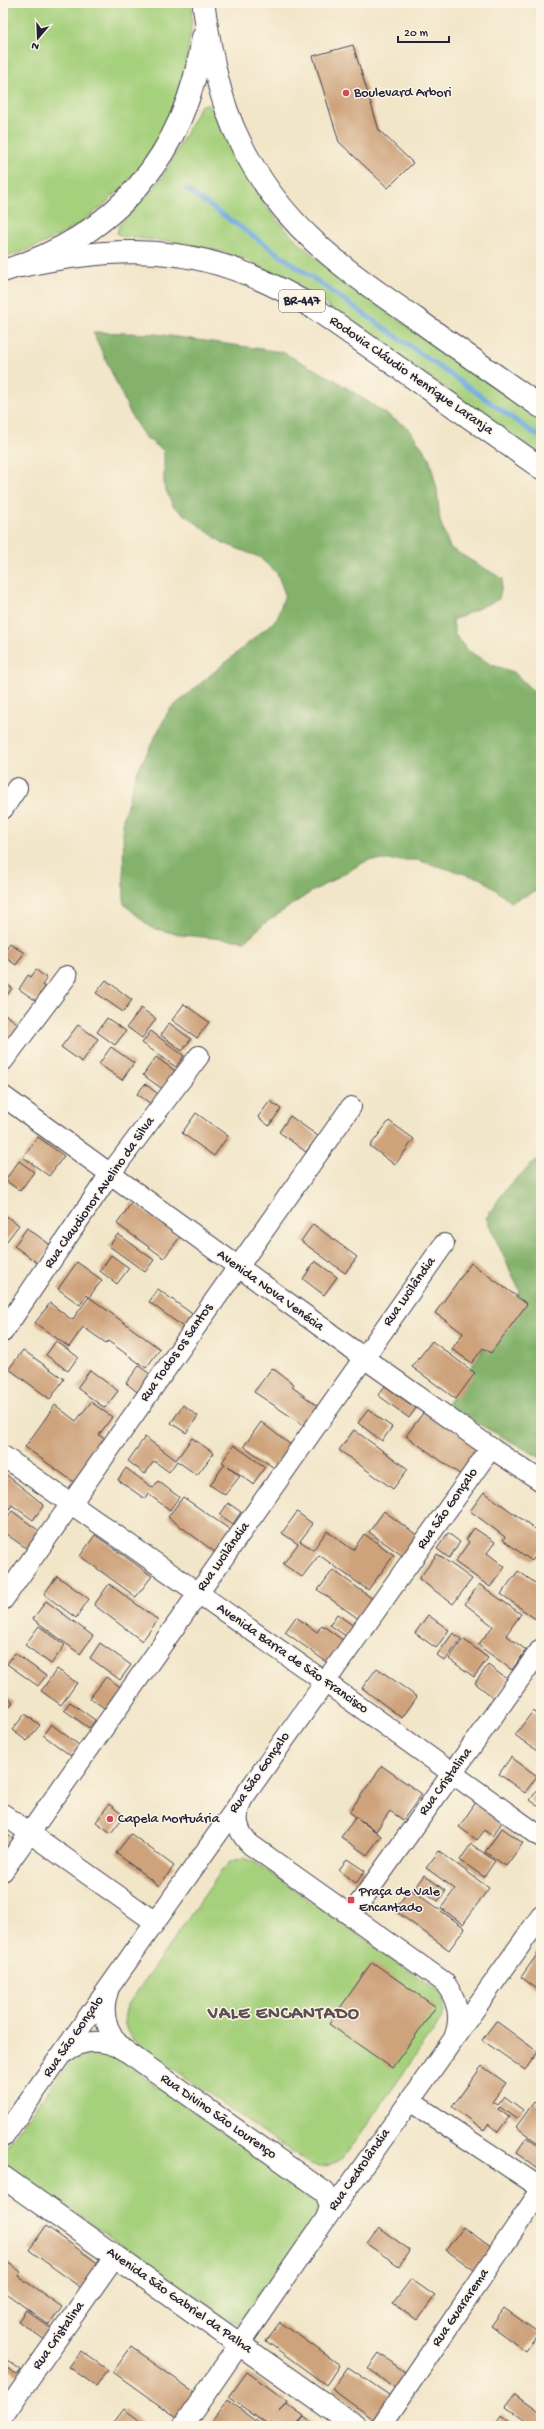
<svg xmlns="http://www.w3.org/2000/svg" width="544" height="2429" viewBox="0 0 544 2429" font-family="'Gochi Hand',sans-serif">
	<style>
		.green { fill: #a5d07c; stroke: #64795c }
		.forest { fill: #84b26c; stroke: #536a54 }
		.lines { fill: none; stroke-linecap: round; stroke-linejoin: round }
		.stream { stroke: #6ea9df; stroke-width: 5 }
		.building { fill: #cea37c }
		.minor-casing { stroke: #413f50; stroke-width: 22 }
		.secondary-casing { stroke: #413f50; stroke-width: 24 }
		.primary-casing { stroke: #413f50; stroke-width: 24 }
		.minor { stroke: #fff; stroke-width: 20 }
		.secondary { stroke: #fff; stroke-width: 22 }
		.primary { stroke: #fff; stroke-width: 22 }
		.poi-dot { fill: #d1495b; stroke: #fcf5e5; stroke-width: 1.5 }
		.labels { text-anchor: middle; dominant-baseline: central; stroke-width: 3; stroke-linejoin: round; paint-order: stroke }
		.shield { fill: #fcf5e5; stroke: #63616e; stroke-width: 1 }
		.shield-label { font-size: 13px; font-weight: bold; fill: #22223b }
		.poi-label { font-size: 14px; fill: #22223b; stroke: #fcf5e5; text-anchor: start }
		.street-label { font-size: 14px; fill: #22223b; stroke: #fcf5e5 }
		.district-label { font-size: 18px; font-weight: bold; letter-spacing: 1px; fill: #5e4f52; stroke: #fcf5e5 }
	</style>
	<rect width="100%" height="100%" fill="#fcf5e5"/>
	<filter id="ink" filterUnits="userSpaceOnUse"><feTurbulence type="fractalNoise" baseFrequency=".025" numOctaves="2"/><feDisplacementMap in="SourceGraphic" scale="8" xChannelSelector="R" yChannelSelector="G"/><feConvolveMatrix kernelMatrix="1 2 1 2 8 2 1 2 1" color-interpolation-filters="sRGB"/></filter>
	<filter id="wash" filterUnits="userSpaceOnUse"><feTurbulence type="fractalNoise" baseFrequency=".012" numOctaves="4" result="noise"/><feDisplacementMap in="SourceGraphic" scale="16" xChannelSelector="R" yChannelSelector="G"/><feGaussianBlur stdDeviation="0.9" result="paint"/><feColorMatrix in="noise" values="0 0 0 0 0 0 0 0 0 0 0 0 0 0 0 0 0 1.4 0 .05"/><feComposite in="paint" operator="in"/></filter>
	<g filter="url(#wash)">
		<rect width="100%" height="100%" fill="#f2e6c9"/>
		<g class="green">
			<path d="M3,3H191L192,8C189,128 120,225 3,258Z"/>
			<path d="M201,105H209L214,110C255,221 313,259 405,324C450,356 496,388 541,420V455L298,285L246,260L218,251L169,241L124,237L117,234L119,225L151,191L165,173Z"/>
			<path d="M244,1858L256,1863L437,1990C445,1999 447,2009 441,2020L344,2157C333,2166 322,2168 309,2164L133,2040C123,2028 122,2016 129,2003L222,1870L231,1861Z"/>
			<polygon points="94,2052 103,2053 119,2059 319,2202 320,2208 317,2215 239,2323 231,2322 3,2162 3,2151 69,2063 76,2057"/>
		</g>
		<g class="forest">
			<polygon points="93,332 156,334 282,352 335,380 409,429 429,457 437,489 440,521 450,548 503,579 499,599 453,620 455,635 467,650 492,665 514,672 541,699 541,889 511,902 482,879 417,860 368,860 308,894 265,923 245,941 182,935 151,928 124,904 123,818 136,774 169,710 277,619 285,594 277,573 259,557 223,543 173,506 164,486 164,451 145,437 133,419"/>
			<polygon points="541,1156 541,1458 446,1406 520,1292 486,1218 508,1186"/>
		</g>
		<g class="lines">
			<polyline class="stream" points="186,189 541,438"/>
		</g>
		<g id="blocks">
			<g class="building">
				<polygon points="353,45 379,130 413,163 388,188 339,142 313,56"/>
				<polygon points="10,943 24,953 16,965 6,958 3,963 3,953"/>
				<polygon points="36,970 47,978 42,985 51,991 42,1005 19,989 28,975 31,977"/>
				<polygon points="106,980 132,1000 123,1012 96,993"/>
				<polygon points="3,981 12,988 4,1000 3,999"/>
				<polygon points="184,1004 209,1022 197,1038 172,1020"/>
				<polygon points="141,1008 156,1019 142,1038 127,1027"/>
				<polygon points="3,1013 23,1027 13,1043 3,1036"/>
				<polygon points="107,1018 126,1031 115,1045 97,1032"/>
				<polygon points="169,1023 191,1039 182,1051 161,1035"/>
				<polygon points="78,1025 98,1039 82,1062 61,1047"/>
				<polygon points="151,1031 184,1056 176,1067 142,1043"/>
				<polygon points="111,1047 134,1063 122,1080 99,1064"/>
				<polygon points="156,1057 181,1075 168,1093 143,1075"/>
				<polygon points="145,1084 165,1099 158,1109 137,1094"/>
				<polygon points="270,1101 281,1109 269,1126 258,1117"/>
				<polygon points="196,1113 228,1136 214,1156 182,1133"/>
				<polygon points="290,1116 318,1136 306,1152 279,1132"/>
				<polygon points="389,1121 414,1139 395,1165 370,1146"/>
				<polygon points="38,1137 64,1156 49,1176 23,1157"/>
				<polygon points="19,1161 34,1172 20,1191 5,1180"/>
				<polygon points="132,1202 180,1237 164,1258 117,1224"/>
				<polygon points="3,1214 19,1225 6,1242 3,1240"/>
				<polygon points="313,1224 357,1257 345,1273 301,1241"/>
				<polygon points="27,1228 52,1246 39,1264 14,1246"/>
				<polygon points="118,1234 154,1260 145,1272 109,1246"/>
				<polygon points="111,1255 129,1268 117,1284 100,1271"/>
				<polygon points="315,1261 337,1277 324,1295 303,1279"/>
				<polygon points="77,1262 102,1280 89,1297 87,1295 80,1305 58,1289"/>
				<polygon points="471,1263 527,1304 491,1353 483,1348 472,1363 452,1349 463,1333 435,1313"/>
				<polygon points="158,1289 195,1316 186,1329 149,1302"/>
				<polygon points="89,1297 160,1349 146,1368 108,1341 106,1343 83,1327 69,1347 35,1323 50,1303 72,1320"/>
				<polygon points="56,1341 78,1357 68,1371 46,1355"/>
				<polygon points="432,1341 475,1373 456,1399 412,1367"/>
				<polygon points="23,1350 64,1379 50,1399 9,1369"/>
				<polygon points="139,1366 154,1377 141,1395 126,1383"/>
				<polygon points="272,1368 294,1384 292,1387 319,1407 305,1426 254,1392"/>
				<polygon points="90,1370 118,1391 105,1408 77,1388"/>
				<polygon points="385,1386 416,1408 409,1418 378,1395"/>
				<polygon points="91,1402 112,1417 99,1435 109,1442 78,1485 25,1447 55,1405 76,1421"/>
				<polygon points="183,1405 198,1416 186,1433 171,1423"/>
				<polygon points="426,1409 480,1449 461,1475 406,1436"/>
				<polygon points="368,1410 392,1427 382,1441 358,1423"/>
				<polygon points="261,1422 291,1445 274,1468 244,1446"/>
				<polygon points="354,1430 408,1469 393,1489 339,1450"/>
				<polygon points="145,1437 176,1460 192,1438 214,1453 197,1475 177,1461 169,1472 154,1461 145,1474 128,1461"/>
				<polygon points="234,1445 265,1467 253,1484 228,1466 240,1476 225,1495 210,1485 225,1464 222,1462"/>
				<polygon points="126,1468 153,1488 158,1481 179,1497 170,1510 148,1494 145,1499 118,1480"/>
				<polygon points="3,1472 44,1505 33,1520 12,1505 3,1517"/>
				<polygon points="484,1492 541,1533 541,1548 532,1561 503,1540 505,1537 470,1511"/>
				<polygon points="183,1497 232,1531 216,1553 168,1517"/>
				<polygon points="228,1503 241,1512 233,1524 220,1515"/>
				<polygon points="12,1511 42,1533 29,1550 3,1532 3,1524"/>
				<polygon points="384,1511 425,1541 410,1561 369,1532"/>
				<polygon points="297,1512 313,1524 300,1541 313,1550 327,1531 353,1550 364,1534 394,1555 368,1590 319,1555 302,1577 283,1564 298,1544 282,1533"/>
				<polygon points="474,1528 495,1542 487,1553 505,1567 490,1587 455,1562 469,1542 466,1540"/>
				<polygon points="448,1533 460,1542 449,1558 437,1549"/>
				<polygon points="95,1535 152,1576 136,1597 80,1556"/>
				<polygon points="437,1554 472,1579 453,1604 419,1579"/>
				<polygon points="333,1570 377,1602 363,1622 318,1590"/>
				<polygon points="518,1571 541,1587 541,1623 501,1594"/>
				<polygon points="57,1576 89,1599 76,1618 44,1594"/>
				<polygon points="109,1584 158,1620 142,1641 94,1605"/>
				<polygon points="479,1584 521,1614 506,1635 526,1650 512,1670 478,1645 493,1626 465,1604"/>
				<polygon points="46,1601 93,1636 80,1654 33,1619"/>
				<polygon points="337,1614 355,1627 347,1637 330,1625"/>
				<polygon points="428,1615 449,1630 436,1648 415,1633"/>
				<polygon points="296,1617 317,1632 322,1625 348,1644 332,1666 285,1632"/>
				<polygon points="39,1626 65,1645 51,1664 25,1645"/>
				<polygon points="453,1633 461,1639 445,1661 437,1655"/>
				<polygon points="463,1639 488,1658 474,1677 449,1659"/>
				<polygon points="100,1643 131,1665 120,1680 90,1658"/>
				<polygon points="15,1653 46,1676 38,1686 7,1664"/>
				<polygon points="488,1665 508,1680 494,1698 475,1683"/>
				<polygon points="377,1668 417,1697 402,1718 362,1688"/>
				<polygon points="57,1669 77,1683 61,1705 41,1691"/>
				<polygon points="106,1677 125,1690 110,1712 90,1698"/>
				<polygon points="3,1694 13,1702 9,1708 3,1704"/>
				<polygon points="70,1702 95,1720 89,1728 64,1710"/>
				<polygon points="533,1711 541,1716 541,1754 515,1735"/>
				<polygon points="25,1714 40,1725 27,1741 12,1730"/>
				<polygon points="51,1724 79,1745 71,1756 43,1735"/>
				<polygon points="511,1757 537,1776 525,1793 499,1774"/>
				<polygon points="382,1766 422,1794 403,1820 390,1811 376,1831 349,1812"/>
				<polygon points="541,1785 541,1808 530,1800"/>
				<polygon points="476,1802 503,1821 492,1836 485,1830 477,1840 459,1827"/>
				<polygon points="109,1804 124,1816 111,1833 96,1822"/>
				<polygon points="356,1817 381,1836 367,1855 341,1837"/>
				<polygon points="502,1828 523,1843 506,1866 485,1852"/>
				<polygon points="3,1831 17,1842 3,1862"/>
				<polygon points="131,1834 174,1866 159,1886 116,1853"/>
				<polygon points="471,1844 495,1861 484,1877 460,1860"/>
				<polygon points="439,1851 489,1888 463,1924 441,1908 455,1889 426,1868"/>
				<polygon points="347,1859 365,1871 356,1883 339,1870"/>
				<polygon points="424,1875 446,1891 438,1901 416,1886"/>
				<polygon points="410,1889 465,1928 449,1950 394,1910"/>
				<polygon points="541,1949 541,1992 521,1977"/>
				<polygon points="372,1962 436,2007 392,2068 329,2024"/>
				<polygon points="496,2021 538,2052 525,2070 482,2040"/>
				<polygon points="482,2066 506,2083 492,2102 497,2105 504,2096 523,2110 516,2119 500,2107 498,2109 509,2117 498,2132 488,2124 484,2130 452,2107"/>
				<polygon points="534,2102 541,2108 541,2145 516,2127"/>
				<polygon points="527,2137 541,2147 541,2171 516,2153"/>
				<polygon points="46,2226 106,2269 88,2293 29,2250"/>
				<polygon points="463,2227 495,2250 478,2273 446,2250"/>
				<polygon points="379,2228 410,2250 399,2266 367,2244"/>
				<polygon points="3,2259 21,2272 18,2276 62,2307 49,2325 3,2291"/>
				<polygon points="411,2279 435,2296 417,2320 393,2303"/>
				<polygon points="504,2308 539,2333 525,2351 491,2326"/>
				<polygon points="26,2310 53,2330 45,2340 18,2321"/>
				<polygon points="280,2322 340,2365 326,2385 266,2341"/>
				<polygon points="131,2347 200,2396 181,2421 113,2372"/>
				<polygon points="81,2351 108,2370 96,2386 69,2367"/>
				<polygon points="379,2353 406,2373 395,2388 368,2368"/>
				<polygon points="3,2357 21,2370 17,2375 3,2365"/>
				<polygon points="348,2367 392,2397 375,2421 332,2389"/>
				<polygon points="247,2372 287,2401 279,2412 286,2403 304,2416 296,2426 276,2426 271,2423 269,2426 229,2397"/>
				<polygon points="515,2395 541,2414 541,2426 524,2426 527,2422 506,2407"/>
				<polygon points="228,2400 263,2426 219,2426 212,2421"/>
				<polygon points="124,2409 147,2426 111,2426"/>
				<polygon points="502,2415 516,2426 494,2426"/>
				<polygon points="304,2417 316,2426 297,2426"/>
			</g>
		</g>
	</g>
	<g filter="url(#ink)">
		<use href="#blocks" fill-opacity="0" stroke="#413f50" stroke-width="1"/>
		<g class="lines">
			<g class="minor-casing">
				<g id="minor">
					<polyline points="3,809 17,788"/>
					<polyline points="3,1061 67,976"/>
					<polyline points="3,1096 364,1358 491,1448 541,1481"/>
					<polyline points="3,1332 110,1174 199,1056"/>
					<polyline points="3,1456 325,1682 541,1837"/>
					<polyline points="3,1600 351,1107"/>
					<path d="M241,1802C234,1819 238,1833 251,1845L444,1982C456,1997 462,2016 455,2035"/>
					<polyline points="3,1814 155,1922"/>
					<polyline points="3,1871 444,1244"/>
					<polyline points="351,1915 541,1649"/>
					<path d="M108,1991C100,2013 107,2033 123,2049L325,2192L330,2207L326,2218"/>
					<path d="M64,2053C83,2038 106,2039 125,2051"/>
					<polyline points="410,2101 541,2188"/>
					<polyline points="3,2137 491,1448"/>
					<polyline points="3,2416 115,2256"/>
					<polyline points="183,2426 325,2220 541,1916"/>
					<polyline points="381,2426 541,2190"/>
				</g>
			</g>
			<g class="secondary-casing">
				<polyline id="secondary" points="3,2177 355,2426"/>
			</g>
			<g class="primary-casing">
				<g id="primary">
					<path d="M204,8C211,54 219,100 240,142C281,226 341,267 415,318C457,348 499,378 541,407"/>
					<path d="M21,266C135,241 216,246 317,310L541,468"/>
					<path d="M3,271C116,237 186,154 203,37"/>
				</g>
			</g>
			<use href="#minor" class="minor"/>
			<use href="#secondary" class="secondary"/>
			<use href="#primary" class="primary"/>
		</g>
	</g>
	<g class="poi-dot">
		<circle cx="346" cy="93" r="4"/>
		<circle cx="110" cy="1819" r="4"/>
		<rect x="347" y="1896" width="8" height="8" rx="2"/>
	</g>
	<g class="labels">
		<rect class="shield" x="279" y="290" width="46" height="22" rx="3"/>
		<g class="shield-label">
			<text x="302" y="301">BR-447</text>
		</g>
		<g class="poi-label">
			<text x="354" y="93">Boulevard Arbori</text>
			<text x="118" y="1819">Capela Mortuária</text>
			<text x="359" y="1892">Praça de Vale<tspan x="359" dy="16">Encantado</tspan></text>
		</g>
		<g class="street-label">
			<text transform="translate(411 376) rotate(35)">Rodovia Cláudio Henrique Laranja</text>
			<text transform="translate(100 1193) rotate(-55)">Rua Claudionor Avelino da Silva</text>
			<text transform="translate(270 1291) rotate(36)">Avenida Nova Venécia</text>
			<text transform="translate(410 1292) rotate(-55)">Rua Lucilândia</text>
			<text transform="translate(177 1353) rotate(-55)">Rua Todos os Santos</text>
			<text transform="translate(448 1509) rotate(-55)">Rua São Gonçalo</text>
			<text transform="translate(224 1557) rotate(-55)">Rua Lucilândia</text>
			<text transform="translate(292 1659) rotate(35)">Avenida Barra de São Francisco</text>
			<text transform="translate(260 1773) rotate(-55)">Rua São Gonçalo</text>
			<text transform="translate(446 1782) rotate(-54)">Rua Cristalina</text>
			<text transform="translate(74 2037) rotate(-55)">Rua São Gonçalo</text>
			<text transform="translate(218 2117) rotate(35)">Rua Divino São Lourenço</text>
			<text transform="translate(360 2170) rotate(-55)">Rua Cedrolândia</text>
			<text transform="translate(179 2301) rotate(35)">Avenida São Gabriel da Palha</text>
			<text transform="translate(461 2308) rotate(-56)">Rua Guararema</text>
			<text transform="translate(59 2336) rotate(-55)">Rua Cristalina</text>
		</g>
		<g class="district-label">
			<text x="284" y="2014">VALE ENCANTADO</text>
		</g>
	</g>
	<rect width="544" height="2429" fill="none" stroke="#fcf5e5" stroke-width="16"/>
	<g transform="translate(38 38) rotate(199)" stroke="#fcf5e5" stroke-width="3" paint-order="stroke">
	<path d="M0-3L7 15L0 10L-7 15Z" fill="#22223b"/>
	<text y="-6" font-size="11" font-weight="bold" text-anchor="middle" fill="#22223b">N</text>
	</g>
	<path d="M398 36v6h51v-6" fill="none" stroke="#22223b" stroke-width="2"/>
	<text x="404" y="36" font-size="12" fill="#22223b" stroke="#fcf5e5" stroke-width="3" paint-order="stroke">20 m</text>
</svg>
